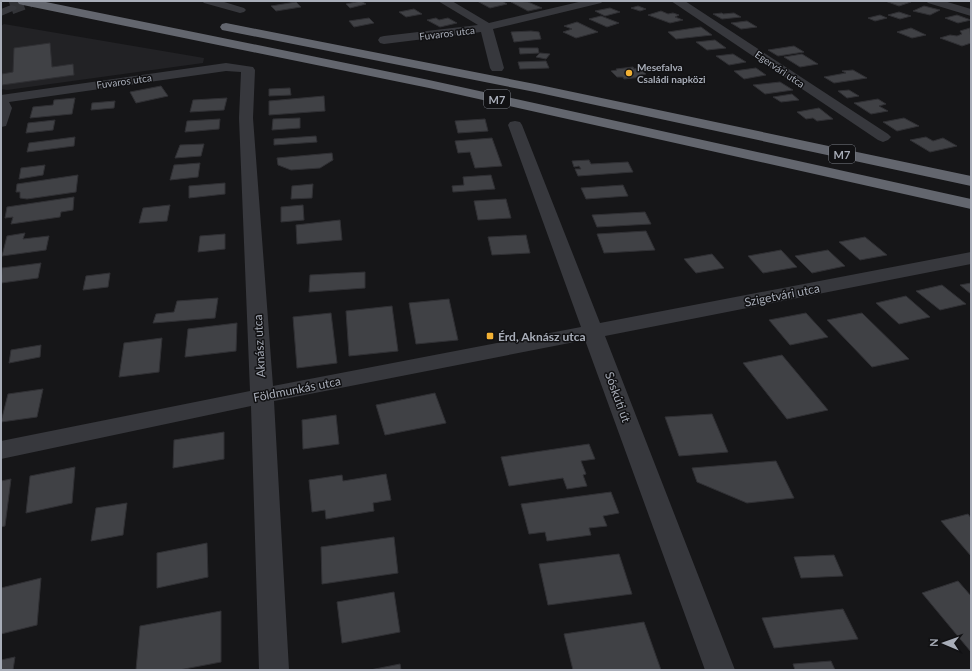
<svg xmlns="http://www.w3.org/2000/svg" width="972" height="671" viewBox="0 0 972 671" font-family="Lato,sans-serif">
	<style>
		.built { fill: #222225 }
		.building { fill: #404145; stroke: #303034 }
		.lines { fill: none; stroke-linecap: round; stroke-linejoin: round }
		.street-tunnel { stroke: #333438; stroke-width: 13; stroke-dasharray: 13 6; stroke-linecap: butt }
		.street { fill: #37383d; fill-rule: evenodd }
		.highway { fill: #63666e; fill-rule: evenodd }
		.poi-dot { fill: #f2b134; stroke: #111113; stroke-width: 1.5 }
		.labels { text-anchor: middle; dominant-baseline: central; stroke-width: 3; stroke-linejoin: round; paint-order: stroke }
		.far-street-label { font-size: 10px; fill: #a8adb8; stroke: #111113 }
		.far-poi-label { font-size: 10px; font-weight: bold; fill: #a8adb8; stroke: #111113; text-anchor: start }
		.shield { fill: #111113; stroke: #7b7e86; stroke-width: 1 }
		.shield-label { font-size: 11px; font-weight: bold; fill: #a8adb8 }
		.street-label { font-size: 12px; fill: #a8adb8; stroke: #111113 }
		.poi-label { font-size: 12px; font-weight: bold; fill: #a8adb8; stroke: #111113; text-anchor: start }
	</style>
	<rect width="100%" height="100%" fill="#161618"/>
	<polygon class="built" points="4,24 204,58 203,63 7,90 1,89 1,26"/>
	<g class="building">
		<polygon points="361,1 366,4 350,8 346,4"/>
		<polygon points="477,1 502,1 507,4 490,8"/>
		<polygon points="517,1 528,2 542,8 528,11 511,2"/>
		<polygon points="885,1 906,1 911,2 899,6"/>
		<polygon points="296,2 301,7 276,11 271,6"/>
		<polygon points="638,6 646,9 640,11 631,8"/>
		<polygon points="924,6 940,10 930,15 913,11"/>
		<polygon points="610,8 620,12 605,16 595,11"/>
		<polygon points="414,9 422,14 406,17 399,12"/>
		<polygon points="661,11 668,14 673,13 679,15 675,17 683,20 670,23 648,15"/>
		<polygon points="899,12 911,16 900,19 888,15"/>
		<polygon points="722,13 723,14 734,13 741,17 722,19 713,14"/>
		<polygon points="880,15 887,18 875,21 868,18"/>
		<polygon points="957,15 971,20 958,23 945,18"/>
		<polygon points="601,16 619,23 607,27 589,19"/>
		<polygon points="369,18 374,23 354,27 349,21"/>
		<polygon points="436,18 439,20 448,18 457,23 440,27 427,20"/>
		<polygon points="747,21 757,27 741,29 731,23"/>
		<polygon points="577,22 598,32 576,38 563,32 572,29 564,26"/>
		<polygon points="701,27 712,35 676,39 668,32"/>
		<polygon points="911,28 926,35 912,38 897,32"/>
		<polygon points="970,28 971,43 962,46 940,38 950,35 957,36 962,34 960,31"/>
		<polygon points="531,31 539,32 541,39 514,42 511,32"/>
		<polygon points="715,40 726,48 707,50 696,42"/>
		<polygon points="50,43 52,67 73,64 74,75 2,85 2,74 13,72 14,48"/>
		<polygon points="794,46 804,52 778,56 768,50"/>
		<polygon points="519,48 538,48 539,53 520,54"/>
		<polygon points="540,53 550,54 546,59 536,57"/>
		<polygon points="733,54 746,62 729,65 716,56"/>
		<polygon points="802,54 818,64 800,67 784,57"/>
		<polygon points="546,61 549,68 520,69 518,62"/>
		<polygon points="633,67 634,69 640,68 646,74 641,75 642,77 624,79 623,77 617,77 611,71 617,70 616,69"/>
		<polygon points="756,68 766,75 744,79 734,71"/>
		<polygon points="853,70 867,78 834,83 824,77 846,73 842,71"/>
		<polygon points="780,82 793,90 765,94 753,85"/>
		<polygon points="161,86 168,96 136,103 130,92"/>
		<polygon points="290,88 291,95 269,96 269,89"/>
		<polygon points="849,90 859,96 847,98 838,91"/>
		<polygon points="792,94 799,100 781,102 773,97"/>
		<polygon points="324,96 325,111 269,115 269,101"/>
		<polygon points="75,98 72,114 30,118 33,107 53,105 54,100"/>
		<polygon points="227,98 224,110 190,112 193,100"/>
		<polygon points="878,99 886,104 879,106 888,111 871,114 854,103"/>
		<polygon points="115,101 114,108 91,110 92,103"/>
		<polygon points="819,108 833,119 817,121 813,118 806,119 797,112"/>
		<polygon points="300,118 300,128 272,130 273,119"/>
		<polygon points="904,118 919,126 897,131 883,122"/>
		<polygon points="220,119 219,129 185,132 187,121"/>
		<polygon points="485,119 488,131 458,133 455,121"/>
		<polygon points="55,120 53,130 26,133 28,123"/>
		<polygon points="316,136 317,142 274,145 274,139"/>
		<polygon points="75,137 74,146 27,152 29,143"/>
		<polygon points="926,137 933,141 943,138 957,146 930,152 910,140"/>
		<polygon points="492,138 502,166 475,168 470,152 458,153 455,141"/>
		<polygon points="204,144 201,156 175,158 180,145"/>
		<polygon points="332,153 333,160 320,168 291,170 278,165 277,158"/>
		<polygon points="589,160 591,164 628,162 633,172 578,176 575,169 581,169 579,166 574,167 572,161"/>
		<polygon points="200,163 198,177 170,180 174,165"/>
		<polygon points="45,165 43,175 19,179 21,168"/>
		<polygon points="78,175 76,192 27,199 20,198 20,192 16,192 17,184"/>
		<polygon points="491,175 495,189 453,192 452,186 464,185 463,177"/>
		<polygon points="225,183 225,194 189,198 189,186"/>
		<polygon points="313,184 312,198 291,199 292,186"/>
		<polygon points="623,185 628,196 586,199 581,188"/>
		<polygon points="74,197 73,210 61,212 60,217 11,224 13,217 5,218 7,207"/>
		<polygon points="506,199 511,218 478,220 474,201"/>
		<polygon points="170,205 167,221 139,223 143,208"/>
		<polygon points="303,205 304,220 281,222 281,207"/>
		<polygon points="645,212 651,224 597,227 592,215"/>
		<polygon points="340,220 342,240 297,244 296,225"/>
		<polygon points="646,231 655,250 604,253 597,234"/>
		<polygon points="25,233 23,239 49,236 46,250 2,256 7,236"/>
		<polygon points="225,234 225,249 198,252 200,236"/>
		<polygon points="526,235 530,253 492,255 488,237"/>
		<polygon points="865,237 887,255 860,260 839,242"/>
		<polygon points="781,250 797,267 763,273 748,256"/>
		<polygon points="828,250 845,266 812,273 795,256"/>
		<polygon points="712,254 724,268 696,273 684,259"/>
		<polygon points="41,263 38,278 1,283 2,268"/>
		<polygon points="365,272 365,288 309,292 310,275"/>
		<polygon points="110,273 108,287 83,290 86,276"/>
		<polygon points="971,283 971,294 960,285"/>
		<polygon points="942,285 966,304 940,310 916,291"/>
		<polygon points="906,296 930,317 899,324 876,303"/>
		<polygon points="218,298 215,318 153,323 156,314 174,312 177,301"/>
		<polygon points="449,299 458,340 416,344 409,303"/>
		<polygon points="392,306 398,351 349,356 346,311"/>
		<polygon points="331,313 337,363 297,368 293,317"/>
		<polygon points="806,313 828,337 790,345 769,320"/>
		<polygon points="862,313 909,359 872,367 827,320"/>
		<polygon points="237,323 236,351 185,357 188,329"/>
		<polygon points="162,338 159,372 119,377 124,343"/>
		<polygon points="41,345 40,357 9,363 11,350"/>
		<polygon points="782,355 828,410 787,419 743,363"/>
		<polygon points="43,389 37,417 1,422 8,394"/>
		<polygon points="435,393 446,423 385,435 376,405"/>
		<polygon points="712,414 728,452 679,456 665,417"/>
		<polygon points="336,415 339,444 303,449 302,420"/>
		<polygon points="224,432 224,459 173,468 174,440"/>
		<polygon points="589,444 595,459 581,461 586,474 583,475 587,486 567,489 563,478 509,486 501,457"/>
		<polygon points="776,461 794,498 747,503 697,482 692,468"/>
		<polygon points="75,467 72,503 26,513 30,476"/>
		<polygon points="386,474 391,500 373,503 374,511 326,519 325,510 312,512 309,480 342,475 343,481"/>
		<polygon points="11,479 5,526 1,527 1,481"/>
		<polygon points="611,492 619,513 603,516 607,526 589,528 591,535 547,541 545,532 529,534 521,504"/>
		<polygon points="127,503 123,535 91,541 96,508"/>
		<polygon points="968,514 971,518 971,556 941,521"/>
		<polygon points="394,537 398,573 322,584 321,547"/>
		<polygon points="207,543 208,577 157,588 157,553"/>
		<polygon points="619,554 632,594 548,605 539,564"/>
		<polygon points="834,555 843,576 801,578 794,557"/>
		<polygon points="41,578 37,625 1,634 1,588"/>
		<polygon points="958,581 971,596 971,652 922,593"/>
		<polygon points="394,592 400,632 342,643 337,602"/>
		<polygon points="843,609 858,639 774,648 762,618"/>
		<polygon points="221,611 221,662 179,670 136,670 140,626"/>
		<polygon points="644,622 661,670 573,670 564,634"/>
		<polygon points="15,657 13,670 1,670 1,660"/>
		<polygon points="831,661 835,670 795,670 793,664"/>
		<polygon points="400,664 401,670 370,670"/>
	</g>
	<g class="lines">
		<polyline class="street-tunnel" points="11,8 30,1"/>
		<g class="street">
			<polygon points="202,1 221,1 244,8 246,10 244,12 240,13 204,3"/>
			<polygon points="438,1 452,1 489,23 583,1 603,1 601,3 493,29 504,68 502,71 492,71 490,68 481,32 384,44 380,43 378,40 380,37 384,36 478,25"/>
			<polygon points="671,1 685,1 888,134 891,137 888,140 883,142 878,140"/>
			<polygon points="926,1 944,1 971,9 971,16 928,3"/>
			<polygon points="11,5 15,6 17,8 15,10 1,16 1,9"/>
			<polygon points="226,63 253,67 255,70 253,118 273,386 581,327 508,125 510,122 515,121 520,122 522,125 600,323 971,252 971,264 605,336 735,670 705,670 585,340 274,401 289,670 259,670 251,406 1,459 1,441 250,391 239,118 241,72 226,71 9,102 12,108 6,126 1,127 1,95"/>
		</g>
		<g class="highway">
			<polygon points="17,1 41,1 429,80 971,199 971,209 429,88 23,5 19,4"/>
			<polygon points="226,23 535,84 971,176 971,186 535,92 222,30 220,27 222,24"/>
		</g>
	</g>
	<g class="poi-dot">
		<circle cx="629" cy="73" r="4"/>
		<rect x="486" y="332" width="8" height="8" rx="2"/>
	</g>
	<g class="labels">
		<g class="far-street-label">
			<text transform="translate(447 33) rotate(-7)">Fuvaros utca</text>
			<text transform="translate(780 69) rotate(34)">Egervári utca</text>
			<text transform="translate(124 81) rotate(-8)">Fuvaros utca</text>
		</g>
		<g class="far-poi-label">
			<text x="637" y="67">Mesefalva<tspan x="637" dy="12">Családi napközi</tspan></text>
		</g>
		<g class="shield">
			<rect x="484" y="90" width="26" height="18" rx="3"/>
			<rect x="829" y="145" width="26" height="18" rx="3"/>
		</g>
		<g class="shield-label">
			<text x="497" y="99">M7</text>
			<text x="842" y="154">M7</text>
		</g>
		<g class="street-label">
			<text transform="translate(782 295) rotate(-11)">Szigetvári utca</text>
			<text transform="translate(259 346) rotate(-93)">Aknász utca</text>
			<text transform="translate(297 389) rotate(-11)">Földmunkás utca</text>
			<text transform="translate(618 397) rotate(70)">Sóskúti út</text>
		</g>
		<g class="poi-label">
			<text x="498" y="336">Érd, Aknász utca</text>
		</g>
	</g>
	<rect width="972" height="671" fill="none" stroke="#a8adb8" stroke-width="4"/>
	<g transform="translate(944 643) rotate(272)" stroke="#111113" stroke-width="3" paint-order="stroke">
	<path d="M0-3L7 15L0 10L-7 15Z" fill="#a8adb8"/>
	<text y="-6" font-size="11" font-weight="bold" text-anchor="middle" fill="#a8adb8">N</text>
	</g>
</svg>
